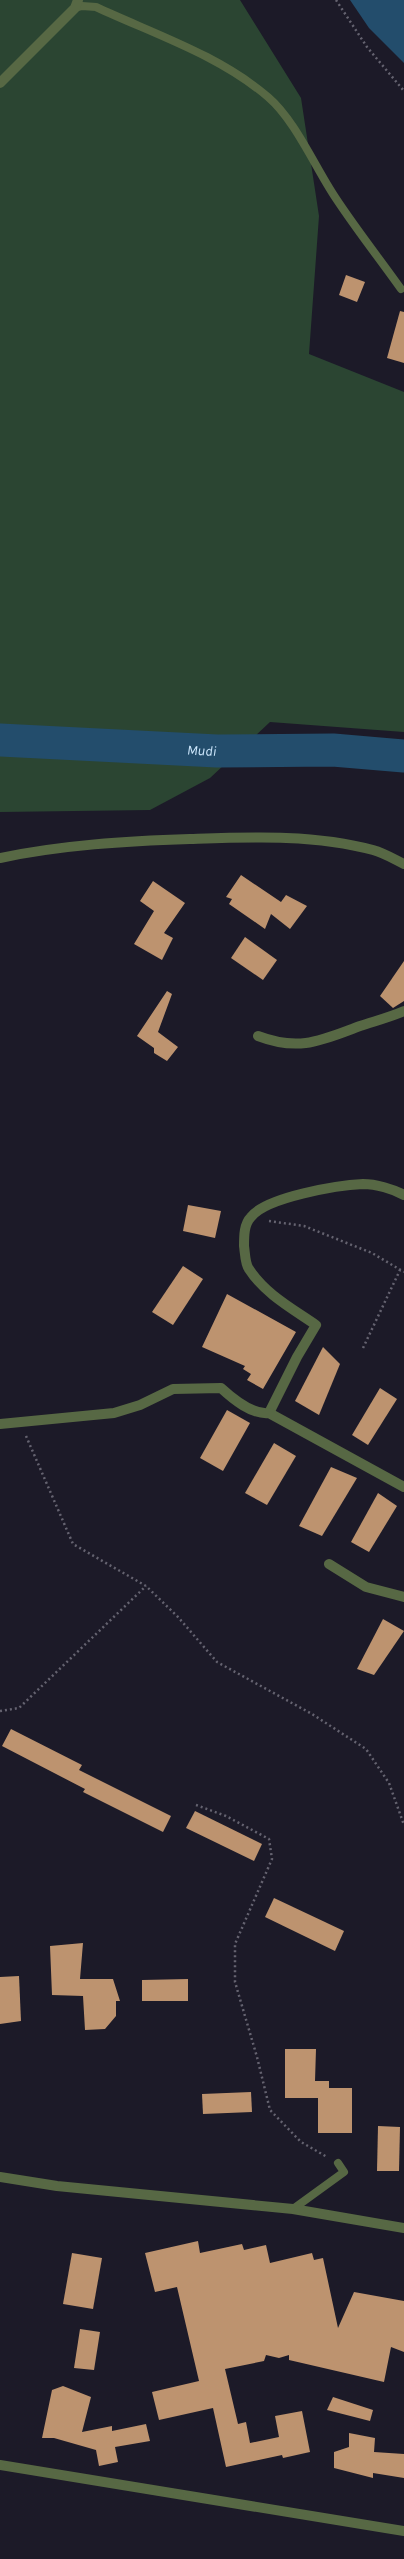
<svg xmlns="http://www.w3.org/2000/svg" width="404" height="2559" viewBox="0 0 404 2559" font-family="Karla,sans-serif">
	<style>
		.green { fill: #2b4532 }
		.water { fill: #234d6c }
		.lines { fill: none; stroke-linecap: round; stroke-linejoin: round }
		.river { stroke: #234d6c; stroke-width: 33 }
		.building { fill: #bd936f }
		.path { stroke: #656370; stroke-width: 2.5; stroke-dasharray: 2 3; stroke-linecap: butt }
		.service { stroke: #576844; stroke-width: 8 }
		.minor { stroke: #576844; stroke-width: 10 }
		.labels { text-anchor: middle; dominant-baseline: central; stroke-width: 4; stroke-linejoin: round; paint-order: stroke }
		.water-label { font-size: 14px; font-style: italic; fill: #cee8fd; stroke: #1c1a28 }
	</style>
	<rect width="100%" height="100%" fill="#1c1a28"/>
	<polygon class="green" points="0,0 240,0 301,98 319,216 309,354 404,392 404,732 270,722 210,778 150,810 0,812"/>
	<polygon class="water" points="350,0 404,0 404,63 369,28"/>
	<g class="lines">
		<path class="river" id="s1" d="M0,740L217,751L333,750L404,756"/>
	</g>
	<g class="building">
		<polygon points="346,275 365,282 357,302 339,295"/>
		<polygon points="400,311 404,312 404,363 387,358"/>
		<polygon points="241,875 281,902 286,895 307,906 290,929 271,914 265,929 229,904 232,899 226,897"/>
		<polygon points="153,881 185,903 164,933 173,938 162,960 134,944 154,911 140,901"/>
		<polygon points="245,937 277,960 263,980 231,958"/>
		<polygon points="404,961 404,1001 393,1008 380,996"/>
		<polygon points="167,991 172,994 158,1032 178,1047 167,1061 154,1053 154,1048 137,1036"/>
		<polygon points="188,1205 221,1211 215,1238 183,1231"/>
		<polygon points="183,1266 203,1279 173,1325 152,1312"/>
		<polygon points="227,1294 296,1332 263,1389 247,1380 251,1374 243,1369 245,1366 202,1347"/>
		<polygon points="323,1347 340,1364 319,1415 295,1401"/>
		<polygon points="380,1388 397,1399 368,1445 352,1435"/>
		<polygon points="227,1410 250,1423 223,1471 200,1458"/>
		<polygon points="274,1443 296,1456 267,1505 245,1493"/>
		<polygon points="331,1467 357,1478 322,1536 299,1526"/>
		<polygon points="378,1493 397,1506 369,1552 351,1542"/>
		<polygon points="383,1619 404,1631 374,1675 357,1669"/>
		<polygon points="11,1729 82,1765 79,1770 171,1816 163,1832 83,1792 85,1789 2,1746"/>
		<polygon points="195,1811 262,1844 254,1861 186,1828"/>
		<polygon points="274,1898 344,1931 335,1951 265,1917"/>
		<polygon points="83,1943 80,1979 113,1979 120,2001 116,2001 116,2016 105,2029 85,2030 83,1996 52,1995 50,1946"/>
		<polygon points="19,1976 21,2021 0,2024 0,1977"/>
		<polygon points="188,1979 188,2001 142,2001 142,1980"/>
		<polygon points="285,2049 316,2049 315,2081 329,2081 329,2088 352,2088 352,2133 318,2133 318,2098 285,2098"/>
		<polygon points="251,2092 252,2112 203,2114 202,2094"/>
		<polygon points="378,2126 400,2127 399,2171 377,2171"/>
		<polygon points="198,2241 200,2253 242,2244 244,2250 266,2245 270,2263 312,2253 314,2260 323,2258 338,2328 354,2292 404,2301 404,2352 391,2347 384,2382 289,2360 289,2355 279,2358 266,2355 264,2361 225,2369 238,2424 246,2422 250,2443 279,2437 275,2416 302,2411 310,2452 283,2458 282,2455 226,2467 213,2408 159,2420 152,2392 199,2381 177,2287 155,2292 145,2253"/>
		<polygon points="72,2253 102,2258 93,2309 63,2304"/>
		<polygon points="80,2329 100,2332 94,2370 74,2368"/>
		<polygon points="63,2386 91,2397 82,2432 112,2426 112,2431 146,2424 150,2441 115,2447 118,2462 99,2466 96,2450 54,2438 42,2438 52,2390"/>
		<polygon points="333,2397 373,2410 370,2421 327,2410"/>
		<polygon points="349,2433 375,2438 374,2452 404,2454 404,2478 373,2473 373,2478 334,2468 334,2452 349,2447"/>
	</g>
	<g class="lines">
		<g class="path">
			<polyline points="336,0 367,47 404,91"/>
			<polyline points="269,1221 304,1226 372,1253 404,1272"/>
			<polyline points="363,1348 400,1270"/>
			<polyline points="26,1436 73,1544 146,1586 178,1617 217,1662 312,1714 366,1749 389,1783 404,1825"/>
			<polyline points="0,1711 19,1708 146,1586"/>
			<polyline points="196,1805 226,1816 269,1839 272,1859 235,1944 235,1982 257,2057 270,2110 301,2142 327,2157"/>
		</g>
		<g class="service">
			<path d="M75,8L82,6L96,7C154,34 219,55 268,97C295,120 315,167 335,197C356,229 379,258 401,289"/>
			<polyline points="293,2209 344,2172 338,2163"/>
		</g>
		<g class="minor">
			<polyline points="0,83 75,8 78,0"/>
			<path d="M0,858C62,845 126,841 190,839C250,837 315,834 373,850C384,853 394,859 404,864"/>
			<path d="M258,1036C300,1052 322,1040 360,1026C375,1021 390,1017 404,1011"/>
			<path d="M269,1413L297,1357L316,1325C293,1309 265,1294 249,1269C245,1264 245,1252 244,1246C244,1236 244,1224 251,1217C266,1197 339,1185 363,1184C376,1184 393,1189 404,1195"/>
			<path d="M0,1424L114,1413L140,1405L173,1389L221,1388C233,1399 252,1415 269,1413L404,1487"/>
			<polyline points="329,1564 366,1587 404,1597"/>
			<polyline points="0,2177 57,2186 293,2209 404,2228"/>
			<polyline points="0,2465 404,2531"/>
		</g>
	</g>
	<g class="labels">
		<g class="water-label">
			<text stroke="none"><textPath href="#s1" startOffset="202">Mudi</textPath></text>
		</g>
	</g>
</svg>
